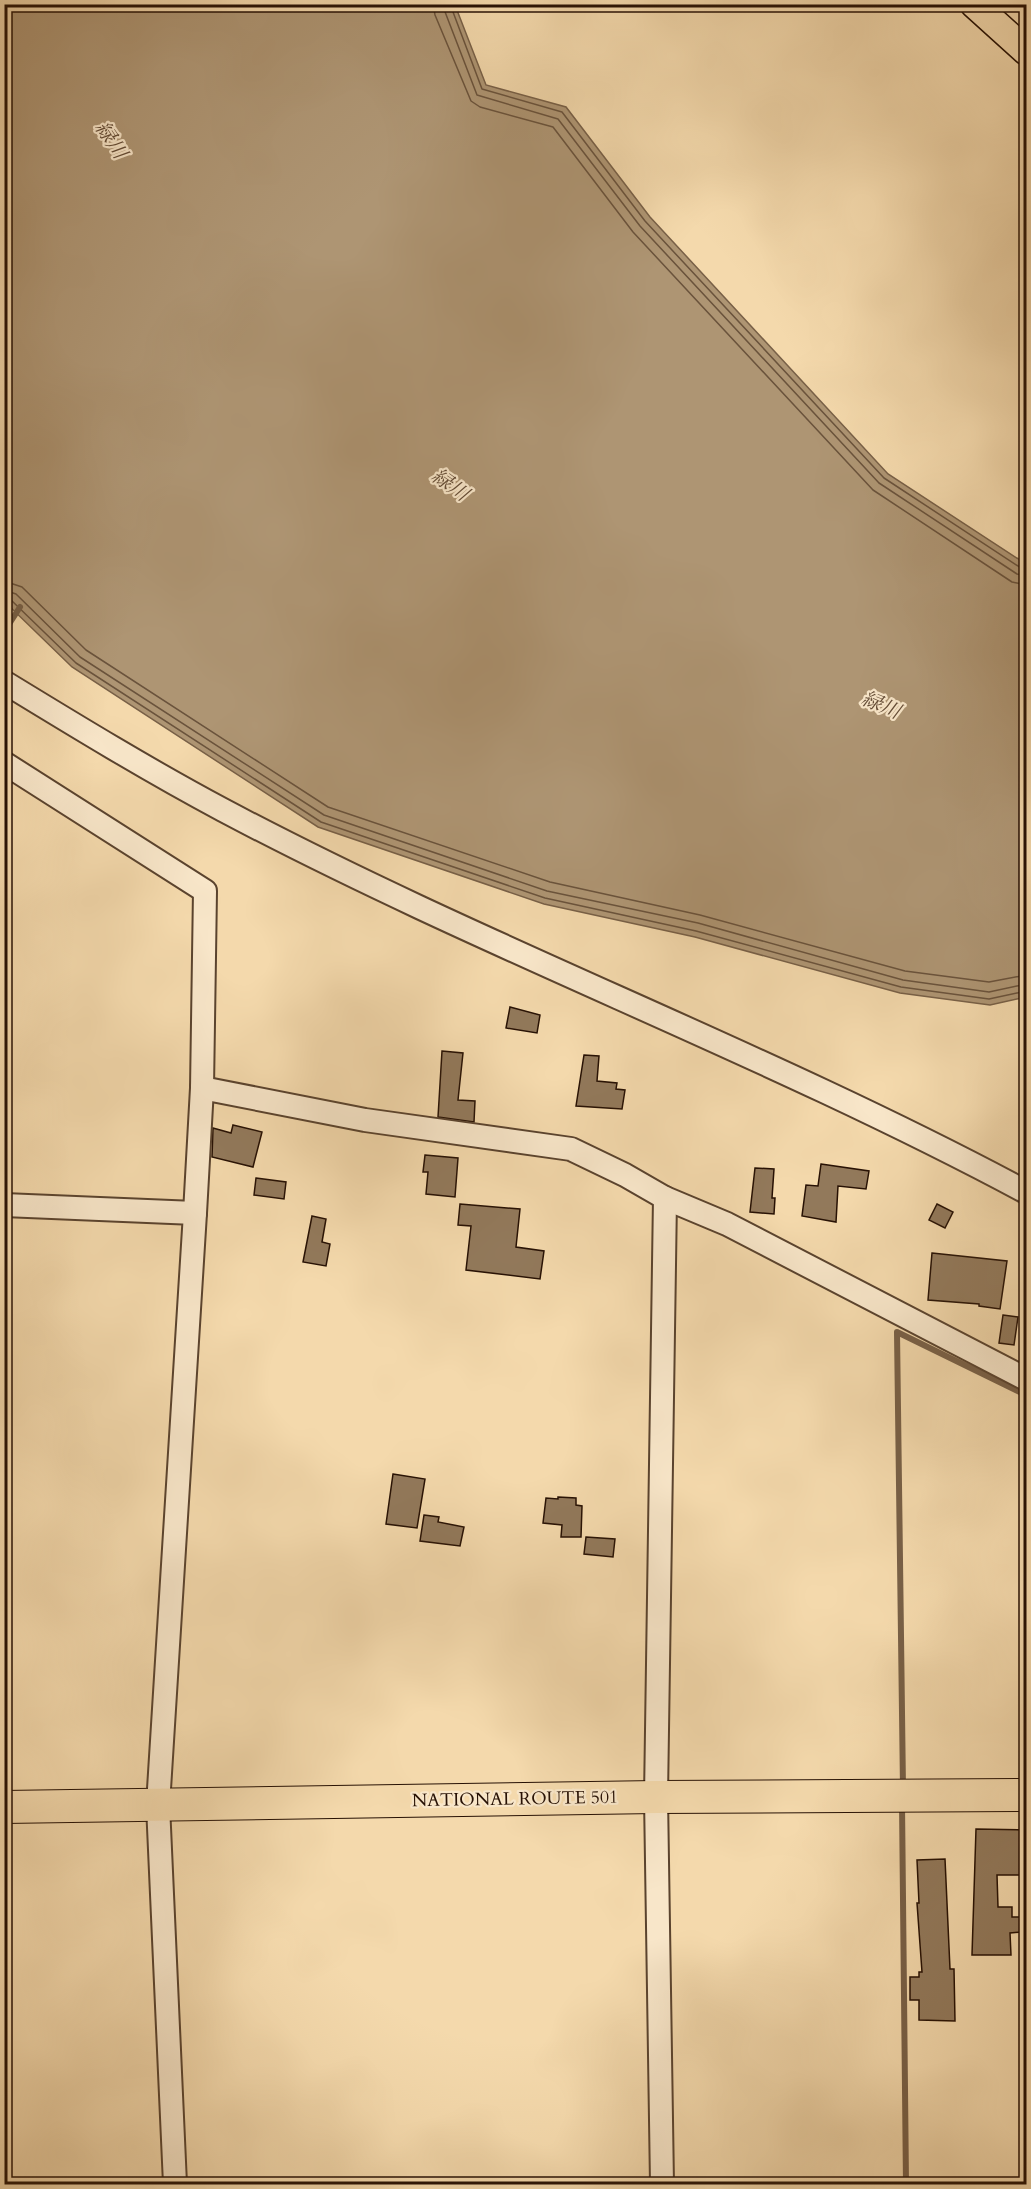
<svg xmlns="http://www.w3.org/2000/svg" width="1031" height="2189" viewBox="0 0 1031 2189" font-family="Cardo,'Noto Serif JP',serif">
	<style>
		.water { fill: #ae9573; stroke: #786047; stroke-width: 1.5 }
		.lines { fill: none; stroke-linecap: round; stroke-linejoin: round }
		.shore { stroke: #6a533c; stroke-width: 1.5 }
		.stream { stroke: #786047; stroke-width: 6 }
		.building { fill: #92795b; stroke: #271104; stroke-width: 1.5 }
		.minor-casing { stroke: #5a432e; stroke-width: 26 }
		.major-casing { stroke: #271104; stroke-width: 30 }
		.highway-casing { stroke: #271104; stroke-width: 34 }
		.minor { stroke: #f8e6c9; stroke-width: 22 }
		.major { stroke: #f4d9ac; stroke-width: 27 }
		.highway { stroke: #f4d9ac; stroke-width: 32 }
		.labels { text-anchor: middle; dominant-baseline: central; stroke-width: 4.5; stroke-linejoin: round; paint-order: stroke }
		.street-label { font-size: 18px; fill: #271104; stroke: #f8e6c9 }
		.water-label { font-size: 20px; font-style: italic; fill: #644c36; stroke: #f8e6c9 }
	</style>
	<rect width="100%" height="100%" fill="#f4d9ac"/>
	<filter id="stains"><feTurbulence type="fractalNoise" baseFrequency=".00333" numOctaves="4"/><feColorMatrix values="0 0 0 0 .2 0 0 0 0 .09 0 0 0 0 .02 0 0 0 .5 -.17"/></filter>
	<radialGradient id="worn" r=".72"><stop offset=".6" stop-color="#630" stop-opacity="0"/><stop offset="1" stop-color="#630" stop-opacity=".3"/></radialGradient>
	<polygon class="water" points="4,5 455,5 486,85 566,107 650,217 888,474 1026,564 1026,997 990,1005 900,993 695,937 544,904 318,827 72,667 5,602"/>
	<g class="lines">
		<g class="shore">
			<polyline points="433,4 435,15 471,101 480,107 553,127 633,232 873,490 1012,582 1026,585"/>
			<polyline points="442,4 477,95 558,119 640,226 879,483 1017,574 1026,576"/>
			<polyline points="450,4 482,89 562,112 645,221 884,478 1021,568 1026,569"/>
			<polyline points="4,581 22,587 86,650 328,807 550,882 700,915 905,971 989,982 1026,975"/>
			<polyline points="4,590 16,594 80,657 324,815 547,891 698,923 903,980 989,992 1026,984"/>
			<polyline points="4,598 11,600 76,663 321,822 545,898 696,931 901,987 989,999 1026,991"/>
		</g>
		<g class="stream">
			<polyline points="4,632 20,607"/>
			<polyline points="903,1788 897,1332 1026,1395"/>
			<polyline points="902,1804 906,2184"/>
		</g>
	</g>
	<g class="building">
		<polygon points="510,1007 540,1015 537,1033 506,1028"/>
		<polygon points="442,1051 463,1053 458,1100 475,1101 474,1122 438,1117"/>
		<polygon points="584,1055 599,1056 597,1081 617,1083 616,1089 625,1090 622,1109 576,1106"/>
		<polygon points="233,1125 262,1132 253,1167 212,1157 213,1128 231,1133"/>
		<polygon points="425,1155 458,1158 455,1197 426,1194 428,1172 423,1172"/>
		<polygon points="821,1164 869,1171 866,1189 838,1186 836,1222 802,1216 806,1185 818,1186"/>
		<polygon points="755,1168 774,1169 772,1198 775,1198 774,1214 750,1212"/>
		<polygon points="256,1178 286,1182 284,1199 254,1195"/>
		<polygon points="460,1204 520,1209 516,1247 544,1251 540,1279 466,1270 471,1226 458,1225"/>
		<polygon points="937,1204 953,1212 945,1228 929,1220"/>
		<polygon points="312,1216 326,1219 322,1242 330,1244 326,1266 303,1262"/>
		<polygon points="932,1253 1007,1261 1000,1309 979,1306 979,1304 928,1300"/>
		<polygon points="1003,1315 1018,1317 1014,1345 999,1343"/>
		<polygon points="393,1474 425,1479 417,1528 386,1524"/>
		<polygon points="558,1497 576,1498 576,1505 582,1506 581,1537 561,1537 562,1525 543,1523 546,1498 558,1499"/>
		<polygon points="424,1515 439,1517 438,1522 464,1527 460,1546 420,1541"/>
		<polygon points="586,1537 615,1539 613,1557 584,1554"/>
		<polygon points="976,1829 1026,1830 1026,1875 997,1875 998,1907 1012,1907 1012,1917 1020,1917 1020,1932 1010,1933 1011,1955 972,1955"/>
		<polygon points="945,1859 950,1969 954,1969 955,2021 919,2020 919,2000 910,2000 910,1977 919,1977 919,1972 922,1972 917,1903 919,1903 917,1860"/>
	</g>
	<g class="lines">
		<g class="minor-casing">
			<g id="minor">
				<path d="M4,682C76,726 148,770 223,810C485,949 765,1052 1026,1192"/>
				<polyline points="4,763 205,891 202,1088 195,1213 158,1805 175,2184"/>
				<polyline points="202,1088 365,1120 571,1149 625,1175 665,1198 727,1224 1026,1379"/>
				<polyline points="4,1205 195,1213"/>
				<polyline points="662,2184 656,1797 665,1198"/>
			</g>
		</g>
		<g class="major-casing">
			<polyline id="major" points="974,4 1026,51"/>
		</g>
		<g class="highway-casing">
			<polyline id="highway" points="4,1807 656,1797 1026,1795"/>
		</g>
		<use href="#minor" class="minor"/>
		<use href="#major" class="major"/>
		<use href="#highway" class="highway"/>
	</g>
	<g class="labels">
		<g class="street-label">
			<text transform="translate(515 1799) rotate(-1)">NATIONAL ROUTE 501</text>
		</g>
		<g class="water-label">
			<text transform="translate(111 140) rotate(56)">緑川</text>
			<text transform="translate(450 485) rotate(35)">緑川</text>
			<text transform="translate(881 705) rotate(23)">緑川</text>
		</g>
	</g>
	<rect width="1031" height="2189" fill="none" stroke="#f4d9ac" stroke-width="24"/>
	<rect x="6" y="6" width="1019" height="2177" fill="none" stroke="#271104" stroke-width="3"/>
	<rect x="12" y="12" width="1007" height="2165" fill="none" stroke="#271104" stroke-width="1.5"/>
	<rect width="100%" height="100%" filter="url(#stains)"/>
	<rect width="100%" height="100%" fill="url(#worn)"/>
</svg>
